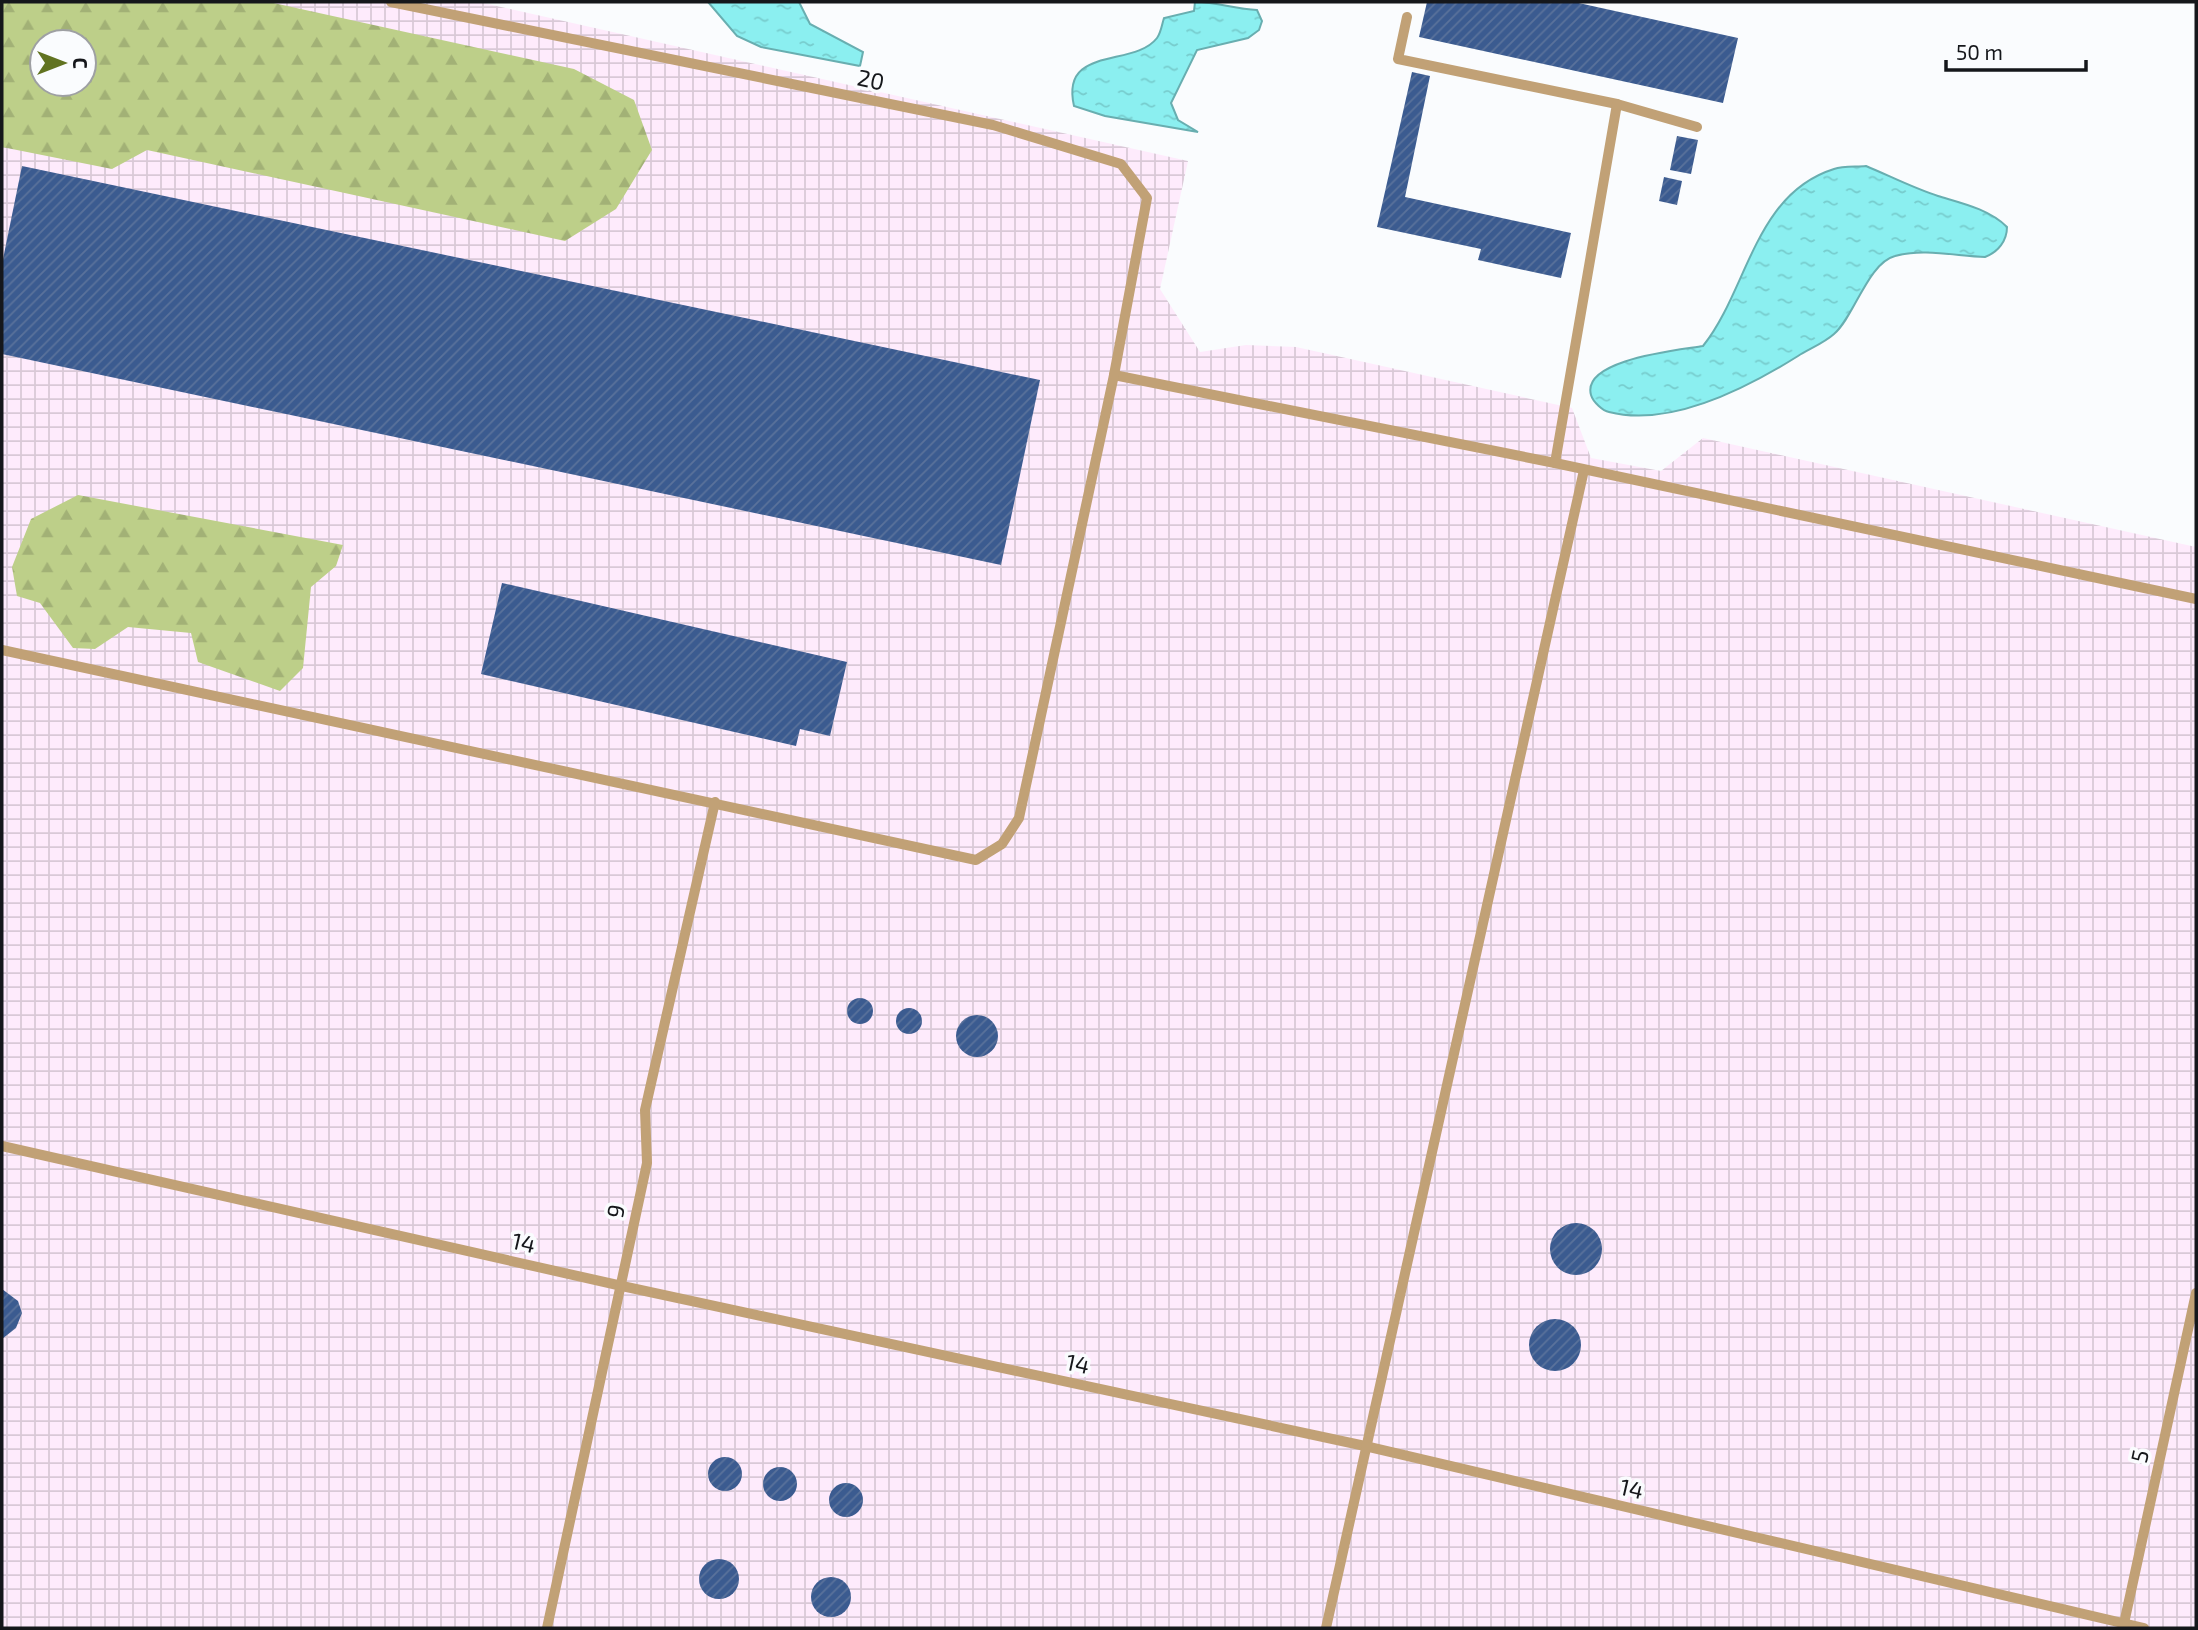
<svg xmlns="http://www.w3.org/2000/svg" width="2198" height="1630" viewBox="0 0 2198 1630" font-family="'Exo 2',sans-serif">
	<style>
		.industrial { fill: url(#industrial-grid); fill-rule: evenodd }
		.forest { fill: url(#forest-firs); fill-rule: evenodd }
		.water { fill: url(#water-ripples); stroke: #68aeb0; stroke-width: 2 }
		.building { fill: url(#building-hatch) }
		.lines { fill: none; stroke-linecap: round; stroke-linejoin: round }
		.service { stroke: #c1a176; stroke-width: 10 }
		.labels { text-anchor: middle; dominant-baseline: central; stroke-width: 7; stroke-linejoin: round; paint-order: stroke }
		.street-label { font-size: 23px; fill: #15171b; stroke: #fafcfe }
	</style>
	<defs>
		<pattern id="industrial-grid" width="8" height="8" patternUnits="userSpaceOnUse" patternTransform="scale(1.75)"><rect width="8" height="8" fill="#feebfc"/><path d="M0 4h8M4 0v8" fill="none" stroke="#d9c9d7"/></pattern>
		<pattern id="forest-firs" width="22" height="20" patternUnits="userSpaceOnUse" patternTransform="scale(1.75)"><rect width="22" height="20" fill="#bdcf89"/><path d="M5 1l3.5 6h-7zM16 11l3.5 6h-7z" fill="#a2b176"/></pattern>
		<pattern id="water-ripples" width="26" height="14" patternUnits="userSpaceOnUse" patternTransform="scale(1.75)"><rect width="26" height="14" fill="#8beff0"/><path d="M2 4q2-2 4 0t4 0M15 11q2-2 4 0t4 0" fill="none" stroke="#77cccd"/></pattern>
		<pattern id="building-hatch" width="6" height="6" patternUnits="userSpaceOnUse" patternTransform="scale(1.75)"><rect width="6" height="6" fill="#3b5b90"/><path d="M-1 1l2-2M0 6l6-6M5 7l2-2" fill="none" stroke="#5a729b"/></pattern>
	</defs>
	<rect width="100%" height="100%" fill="#fafcfe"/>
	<path class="industrial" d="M2,2H479L1188,161L1160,289L1200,352L1246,345L1296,347L1572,408L1591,458L1661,471L1703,438L2196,547V1628H2ZM42,42H84V84H42Z"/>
	<g class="forest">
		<path d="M2,2H269L574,69L634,100L652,150L616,209L565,241L147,150L112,169L2,147ZM42,42H84V84H42Z"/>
		<polygon points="78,495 343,545 336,566 311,587 303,668 280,691 198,662 191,633 128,627 95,649 73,648 40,603 17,596 12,567 31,519"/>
	</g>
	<g class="water">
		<polygon points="708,2 799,2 810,24 863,52 860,66 761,47 737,36"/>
		<path d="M1195,2C1218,2 1234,9 1257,10L1262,21L1259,30L1248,38L1197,50L1171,103L1178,120L1198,132L1105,116L1074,106C1060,45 1134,68 1157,38C1161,33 1162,24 1164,18L1194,11Z"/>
		<path d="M1866,166C1890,176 1913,188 1938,196C1961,203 1989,209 2007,227C2007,241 1998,252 1985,257C1957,256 1922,248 1895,256C1868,263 1854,317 1834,334C1824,343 1809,349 1798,356C1747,388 1671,428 1609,412C1603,411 1593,402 1591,395C1581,359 1681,350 1703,346C1748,290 1754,194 1834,169C1843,166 1856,167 1866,166Z"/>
	</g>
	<g class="building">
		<polygon points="1427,2 1574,2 1738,38 1723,103 1419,37"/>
		<polygon points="1412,72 1430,76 1405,197 1571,233 1561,278 1478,260 1481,249 1377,227"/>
		<polygon points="1677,136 1698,140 1691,174 1670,170"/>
		<polygon points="22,166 1040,380 1001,565 2,354 2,264"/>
		<polygon points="1664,177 1682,181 1677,205 1659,201"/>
		<polygon points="502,583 847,662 830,736 800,729 796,746 481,674"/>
		<circle cx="860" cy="1011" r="13"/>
		<circle cx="909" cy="1021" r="13"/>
		<circle cx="977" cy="1036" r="21"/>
		<circle cx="1576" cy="1249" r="26"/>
		<polygon points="2,1289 18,1301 22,1313 16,1328 2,1339"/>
		<circle cx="1555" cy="1345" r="26"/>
		<circle cx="725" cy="1474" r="17"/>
		<circle cx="780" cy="1484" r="17"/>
		<circle cx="846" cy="1500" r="17"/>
		<circle cx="719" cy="1579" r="20"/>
		<circle cx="831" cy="1597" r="20"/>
	</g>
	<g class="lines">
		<g class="service">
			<polyline points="1407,17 1398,59 1617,104 1697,127"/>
			<polyline points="1114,375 1555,463 2196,599"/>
			<polyline points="1555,463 1617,104"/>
			<polyline points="2,650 976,860 1002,844 1019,818 1114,375 1147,198 1121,164 993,125 391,2"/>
			<polyline points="2,1146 622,1286 1365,1446 2144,1628"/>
			<polyline points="547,1628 647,1163 645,1110 715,802"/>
			<polyline points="1326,1628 1584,470"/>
			<polyline points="2123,1628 2196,1293"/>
		</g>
	</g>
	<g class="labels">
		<g class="street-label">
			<text transform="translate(871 79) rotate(12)">20</text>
			<text transform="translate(615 1211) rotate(-79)">9</text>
			<text transform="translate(524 1242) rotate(13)">14</text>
			<text transform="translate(1078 1363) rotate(12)">14</text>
			<text transform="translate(2139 1456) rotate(-78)">5</text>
			<text transform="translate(1632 1488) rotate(13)">14</text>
		</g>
	</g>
	<rect width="2198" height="1630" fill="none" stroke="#15171b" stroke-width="7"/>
	<g transform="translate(63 63) rotate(90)"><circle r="33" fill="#fafcfe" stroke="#9ea0a3" stroke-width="2"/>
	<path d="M0-5L12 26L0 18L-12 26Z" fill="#617321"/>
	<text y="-10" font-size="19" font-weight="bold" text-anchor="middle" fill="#15171b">С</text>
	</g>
	<path d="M1946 60v10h140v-10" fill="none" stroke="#15171b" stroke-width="3.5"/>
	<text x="1956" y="60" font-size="21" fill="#15171b" stroke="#fafcfe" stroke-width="5" paint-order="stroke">50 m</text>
</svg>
